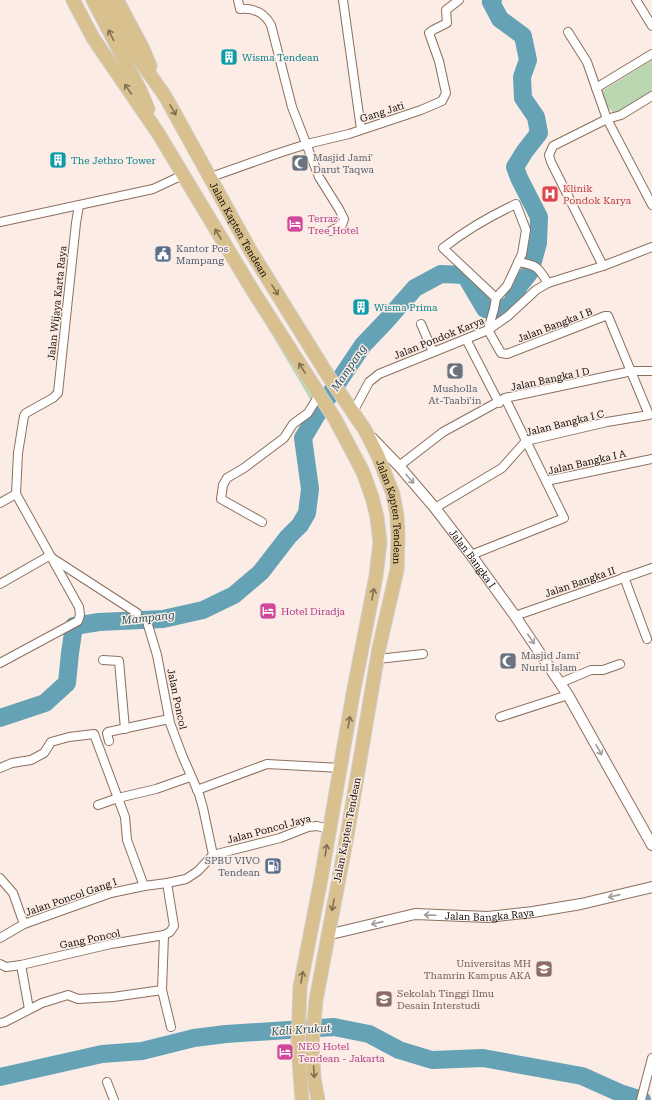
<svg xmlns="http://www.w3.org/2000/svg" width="652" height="1100" viewBox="0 0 652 1100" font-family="'Roboto Serif',serif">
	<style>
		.green { fill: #bbd7b1 }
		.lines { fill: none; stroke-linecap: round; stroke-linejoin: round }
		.river { stroke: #65a2b6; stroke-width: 18 }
		.minor-casing { stroke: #8c6f5d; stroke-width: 10 }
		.tertiary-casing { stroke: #8c6f5d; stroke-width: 12 }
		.primary-casing { stroke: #d0cecd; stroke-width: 15 }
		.minor { stroke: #fff; stroke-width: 8 }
		.tertiary { stroke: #fff; stroke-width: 10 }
		.primary { stroke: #d9c08f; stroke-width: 13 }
		.oneway { stroke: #816f51 }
		.oneway2 { stroke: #a19d9b }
		.labels { text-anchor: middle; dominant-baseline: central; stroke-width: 3; stroke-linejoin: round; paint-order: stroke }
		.culture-label { font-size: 10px; fill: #0d838f; stroke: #fbede5; text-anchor: start }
		.street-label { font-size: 10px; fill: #150b05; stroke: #fbede5 }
		.worship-label { font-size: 10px; fill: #5b616d; stroke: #fbede5; text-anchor: start }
		.health-label { font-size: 10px; fill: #be3a42; stroke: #fbede5; text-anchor: start }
		.hotel-label { font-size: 10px; fill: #b23c85; stroke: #fbede5; text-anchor: start }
		.service-label { font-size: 10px; fill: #4e5e75; stroke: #fbede5; text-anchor: start }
		.education-label { font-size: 10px; fill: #785e54; stroke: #fbede5; text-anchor: end }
		.water-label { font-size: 11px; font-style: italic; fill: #215463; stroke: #fbede5 }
	</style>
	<rect width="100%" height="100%" fill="#fbede5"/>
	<g class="green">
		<polygon points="652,60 652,94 616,115 605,105 602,91"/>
		<polygon points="249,296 319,395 313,404"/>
	</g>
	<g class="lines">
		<g class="river">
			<polyline points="0,718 45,703 67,683 70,653 74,626 99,622 163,619 203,610 234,595 261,572 288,537 300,525 307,513 310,489 303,438 322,406 363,345 385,322 415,288 441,274 465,275 485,309 498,313 512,303 519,286 530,272 538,243 539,217 519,178 515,167 525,151 539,133 536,117 523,98 522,77 528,60 523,36 500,19 491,2 493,0"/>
			<polyline points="0,1077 102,1054 142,1051 194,1038 226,1034 334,1027 369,1034 399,1050 432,1060 483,1058 582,1076 620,1093 642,1100"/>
		</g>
		<g class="minor-casing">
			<g id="minor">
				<path d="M238,0L240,9C254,8 264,12 271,25L292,107L319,177L339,209L344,219L342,225L331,231"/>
				<polyline points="343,0 361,129"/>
				<polyline points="636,0 652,26"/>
				<polyline points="568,32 587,62 607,119 652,205"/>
				<polyline points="596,88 652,54"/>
				<polyline points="211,177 276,154 307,144 349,134 421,110 442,101 446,93 439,61 429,33 433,30 447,23 446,10 459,0"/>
				<polyline points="0,222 153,189 183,175"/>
				<path d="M518,262C537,265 538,267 548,283"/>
				<polyline points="603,266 551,162 549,155 553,146 607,119 621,115 652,96"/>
				<polyline points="421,324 433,352"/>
				<polyline points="466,339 499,403"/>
				<polyline points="353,412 369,382 379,374 488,330 508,316 536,290 548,283 603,266 652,247"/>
				<polyline points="399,466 443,432 505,398 632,371 652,371"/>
				<polyline points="546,481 652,459"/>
				<polyline points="16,494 18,453 24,416 26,413 53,398 58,393 76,223 79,205"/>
				<polyline points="0,503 16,494"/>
				<path d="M435,508L502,468L526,441L607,422L649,415L608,316H605L507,354L501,353L488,330L494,309L496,298L507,286L522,254L526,230L516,204C490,216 466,230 443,248L496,298"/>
				<polyline points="262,522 221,499 223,485 227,478 244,468 284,438 293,424 308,413 319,395"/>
				<polyline points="471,555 564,518 505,398"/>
				<polyline points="624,577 647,639"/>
				<polyline points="0,584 49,556 137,613"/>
				<polyline points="515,616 652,568"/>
				<polyline points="148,625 157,655 170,723 182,755 199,794 203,808 213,855"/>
				<polyline points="378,659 423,654"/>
				<polyline points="103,660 119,661 125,729"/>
				<polyline points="0,663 78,621 80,615 79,607 16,494"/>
				<polyline points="560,683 591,670 603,670 620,664"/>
				<polyline points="500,717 568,695"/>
				<polyline points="109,741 107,733 108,732 169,719"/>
				<polyline points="0,768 12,763 31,760 44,753 51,742 69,737 94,734 125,817 127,840 144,886"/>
				<polyline points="197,790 267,764 341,768"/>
				<polyline points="98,805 118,798 156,789 190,777"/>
				<polyline points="213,855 280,838 308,827 317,826 329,829"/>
				<polyline points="0,878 13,893 24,924"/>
				<polyline points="164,935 162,990 171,1027"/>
				<polyline points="0,938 24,924 111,893 144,886 167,883 186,879 198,871 213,855"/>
				<polyline points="0,964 6,967 21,965 111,944 164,935 170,932 174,926 167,883"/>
				<polyline points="21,965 29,1009"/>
				<polyline points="0,1023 5,1022 42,1003 68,995 78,999 113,997 162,990"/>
				<polyline points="107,1082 114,1100"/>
				<polyline points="641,1100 652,1058"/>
			</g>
		</g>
		<g class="tertiary-casing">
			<g id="tertiary">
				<path id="s1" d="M372,438L399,466L435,508L471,555L515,616L568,695L652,845"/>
				<path id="s2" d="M327,935L415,914L488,917L533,912L581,904L652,887"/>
			</g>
		</g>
		<g class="primary-casing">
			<g id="primary">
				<polyline points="73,0 93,38 158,133 253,291 335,419 363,472 372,497 377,517 380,542 376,576 353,694 321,879 300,987 298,1046 302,1100"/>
				<polyline points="93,0 141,92 148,109"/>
				<path id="s3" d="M105,0L134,52L165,96L250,250L327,374L365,430L378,456L393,494L397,516L398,537L397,570L379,648L347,836L316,1000L312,1045L314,1078L318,1100"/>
				<polyline points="117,0 143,49 150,66"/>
			</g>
		</g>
		<use href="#minor" class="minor"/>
		<use href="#tertiary" class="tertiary"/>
		<use href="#primary" class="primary"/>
	</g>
	<defs><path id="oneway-shaft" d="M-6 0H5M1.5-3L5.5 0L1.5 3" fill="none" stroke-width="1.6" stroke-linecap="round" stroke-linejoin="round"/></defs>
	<g class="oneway">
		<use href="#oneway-shaft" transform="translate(111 35) rotate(-117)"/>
		<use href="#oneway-shaft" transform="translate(128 89) rotate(-124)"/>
		<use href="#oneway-shaft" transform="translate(173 110) rotate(60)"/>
		<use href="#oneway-shaft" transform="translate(218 234) rotate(-121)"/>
		<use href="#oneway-shaft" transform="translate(275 290) rotate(58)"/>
		<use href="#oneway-shaft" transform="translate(302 368) rotate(-122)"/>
		<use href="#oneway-shaft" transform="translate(373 594) rotate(-79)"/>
		<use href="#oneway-shaft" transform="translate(349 722) rotate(-80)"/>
		<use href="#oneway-shaft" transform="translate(326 850) rotate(-81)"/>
		<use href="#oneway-shaft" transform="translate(333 905) rotate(101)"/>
		<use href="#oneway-shaft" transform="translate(302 977) rotate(-80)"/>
		<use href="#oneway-shaft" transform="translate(314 1072) rotate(86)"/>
	</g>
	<g class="oneway2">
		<use href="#oneway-shaft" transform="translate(410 479) rotate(50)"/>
		<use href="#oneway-shaft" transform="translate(531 639) rotate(56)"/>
		<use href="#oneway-shaft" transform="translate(599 750) rotate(61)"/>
		<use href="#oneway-shaft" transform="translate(614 896) rotate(167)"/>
		<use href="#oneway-shaft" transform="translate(430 915) rotate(-178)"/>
		<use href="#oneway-shaft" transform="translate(377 923) rotate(167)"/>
	</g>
	<defs>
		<g id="building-square" transform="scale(0.9)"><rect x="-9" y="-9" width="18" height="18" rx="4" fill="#0f9aa8" stroke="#fbede5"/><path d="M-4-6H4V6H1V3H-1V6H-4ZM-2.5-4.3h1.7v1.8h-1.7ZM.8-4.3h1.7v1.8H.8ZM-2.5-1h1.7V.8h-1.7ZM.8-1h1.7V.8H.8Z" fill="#fff"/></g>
		<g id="mosque-square" transform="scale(0.9)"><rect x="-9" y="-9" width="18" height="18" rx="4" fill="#6b7280" stroke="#fbede5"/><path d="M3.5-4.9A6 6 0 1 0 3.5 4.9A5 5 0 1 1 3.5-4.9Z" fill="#fff"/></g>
		<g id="hospital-square" transform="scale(0.9)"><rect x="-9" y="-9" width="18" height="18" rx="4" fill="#e0444e" stroke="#fbede5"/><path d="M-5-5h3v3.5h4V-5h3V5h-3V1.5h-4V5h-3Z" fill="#fff"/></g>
		<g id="hotel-square" transform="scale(0.9)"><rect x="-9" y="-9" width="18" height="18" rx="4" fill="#d1479c" stroke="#fbede5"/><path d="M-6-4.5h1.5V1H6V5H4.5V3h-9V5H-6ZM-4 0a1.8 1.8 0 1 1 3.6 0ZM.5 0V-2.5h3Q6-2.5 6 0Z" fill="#fff"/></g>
		<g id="civic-square" transform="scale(0.9)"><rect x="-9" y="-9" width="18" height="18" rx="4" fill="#5c6f8a" stroke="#fbede5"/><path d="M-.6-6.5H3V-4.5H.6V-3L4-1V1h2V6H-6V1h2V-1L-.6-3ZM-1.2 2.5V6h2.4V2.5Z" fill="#fff"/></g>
		<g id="fuel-square" transform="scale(0.9)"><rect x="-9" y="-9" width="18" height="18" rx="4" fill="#5c6f8a" stroke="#fbede5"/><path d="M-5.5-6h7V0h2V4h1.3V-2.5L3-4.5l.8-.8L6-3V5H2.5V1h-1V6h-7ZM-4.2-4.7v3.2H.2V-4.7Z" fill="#fff"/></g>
		<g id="university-square" transform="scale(0.9)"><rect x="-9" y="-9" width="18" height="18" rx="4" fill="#8d6e63" stroke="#fbede5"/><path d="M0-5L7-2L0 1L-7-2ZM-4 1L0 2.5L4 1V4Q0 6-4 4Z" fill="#fff"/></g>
	</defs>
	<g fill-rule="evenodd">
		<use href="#building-square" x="229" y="57"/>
		<use href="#building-square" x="58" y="160"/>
		<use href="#mosque-square" x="300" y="163"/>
		<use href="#hospital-square" x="550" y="194"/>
		<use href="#hotel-square" x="295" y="224"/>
		<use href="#civic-square" x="163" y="254"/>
		<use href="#building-square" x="361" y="307"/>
		<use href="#mosque-square" x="455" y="371"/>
		<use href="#hotel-square" x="268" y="611"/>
		<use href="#mosque-square" x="508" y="661"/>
		<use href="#fuel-square" x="273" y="866"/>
		<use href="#university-square" x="544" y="969"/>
		<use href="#university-square" x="384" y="999"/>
		<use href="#hotel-square" x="285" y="1052"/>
	</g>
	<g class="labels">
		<g class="culture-label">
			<text x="242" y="57">Wisma Tendean</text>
			<text x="71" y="160">The Jethro Tower</text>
			<text x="374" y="307">Wisma Prima</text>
		</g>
		<g class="street-label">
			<text transform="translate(382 112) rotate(-18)">Gang Jati</text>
			<text stroke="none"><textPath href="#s3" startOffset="266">Jalan Kapten Tendean</textPath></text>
			<text transform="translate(57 303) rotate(-84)">Jalan Wijaya Karta Raya</text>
			<text transform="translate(555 325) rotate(-21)">Jalan Bangka I B</text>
			<text transform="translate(439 338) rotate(-22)">Jalan Pondok Karya</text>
			<text transform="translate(550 379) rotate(-12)">Jalan Bangka I D</text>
			<text transform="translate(565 423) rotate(-14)">Jalan Bangka I C</text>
			<text transform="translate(587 462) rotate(-13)">Jalan Bangka I A</text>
			<text stroke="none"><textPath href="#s3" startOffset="590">Jalan Kapten Tendean</textPath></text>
			<text stroke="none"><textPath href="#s1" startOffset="157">Jalan Bangka I</textPath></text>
			<text transform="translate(580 582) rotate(-19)">Jalan Bangka II</text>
			<text transform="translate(177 699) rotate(78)">Jalan Poncol</text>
			<text transform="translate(269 829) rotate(-15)">Jalan Poncol Jaya</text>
			<text transform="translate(347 830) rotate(-79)">Jalan Kapten Tendean</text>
			<text transform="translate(71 897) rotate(-19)">Jalan Poncol Gang I</text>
			<text stroke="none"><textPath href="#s2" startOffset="165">Jalan Bangka Raya</textPath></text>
			<text transform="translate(90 939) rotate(-12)">Gang Poncol</text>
		</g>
		<g class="worship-label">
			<text x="313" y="157">Masjid Jami'<tspan x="313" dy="12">Darut Taqwa</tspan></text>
			<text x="455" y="388" text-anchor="middle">Musholla<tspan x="455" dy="12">At-Taabi'in</tspan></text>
			<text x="521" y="655">Masjid Jami'<tspan x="521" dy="12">Nurul Islam</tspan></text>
		</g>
		<g class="health-label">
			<text x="563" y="188">Klinik<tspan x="563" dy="12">Pondok Karya</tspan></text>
		</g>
		<g class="hotel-label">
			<text x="308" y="218">Terraz<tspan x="308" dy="12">Tree Hotel</tspan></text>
			<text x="281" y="611">Hotel Diradja</text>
			<text x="298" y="1046">NEO Hotel<tspan x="298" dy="12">Tendean - Jakarta</tspan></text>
		</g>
		<g class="service-label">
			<text x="176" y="248">Kantor Pos<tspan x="176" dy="12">Mampang</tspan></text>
			<text x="260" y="860" text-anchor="end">SPBU VIVO<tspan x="260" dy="12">Tendean</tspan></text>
		</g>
		<g class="education-label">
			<text x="531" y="963">Universitas MH<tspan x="531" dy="12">Thamrin Kampus AKA</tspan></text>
			<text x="397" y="993" text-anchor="start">Sekolah Tinggi Ilmu<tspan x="397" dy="12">Desain Interstudi</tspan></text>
		</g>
		<g class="water-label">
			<text transform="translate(349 368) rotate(-56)">Mampang</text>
			<text transform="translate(148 618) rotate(-6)">Mampang</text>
			<text transform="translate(301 1030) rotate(-4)">Kali Krukut</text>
		</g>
	</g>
</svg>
